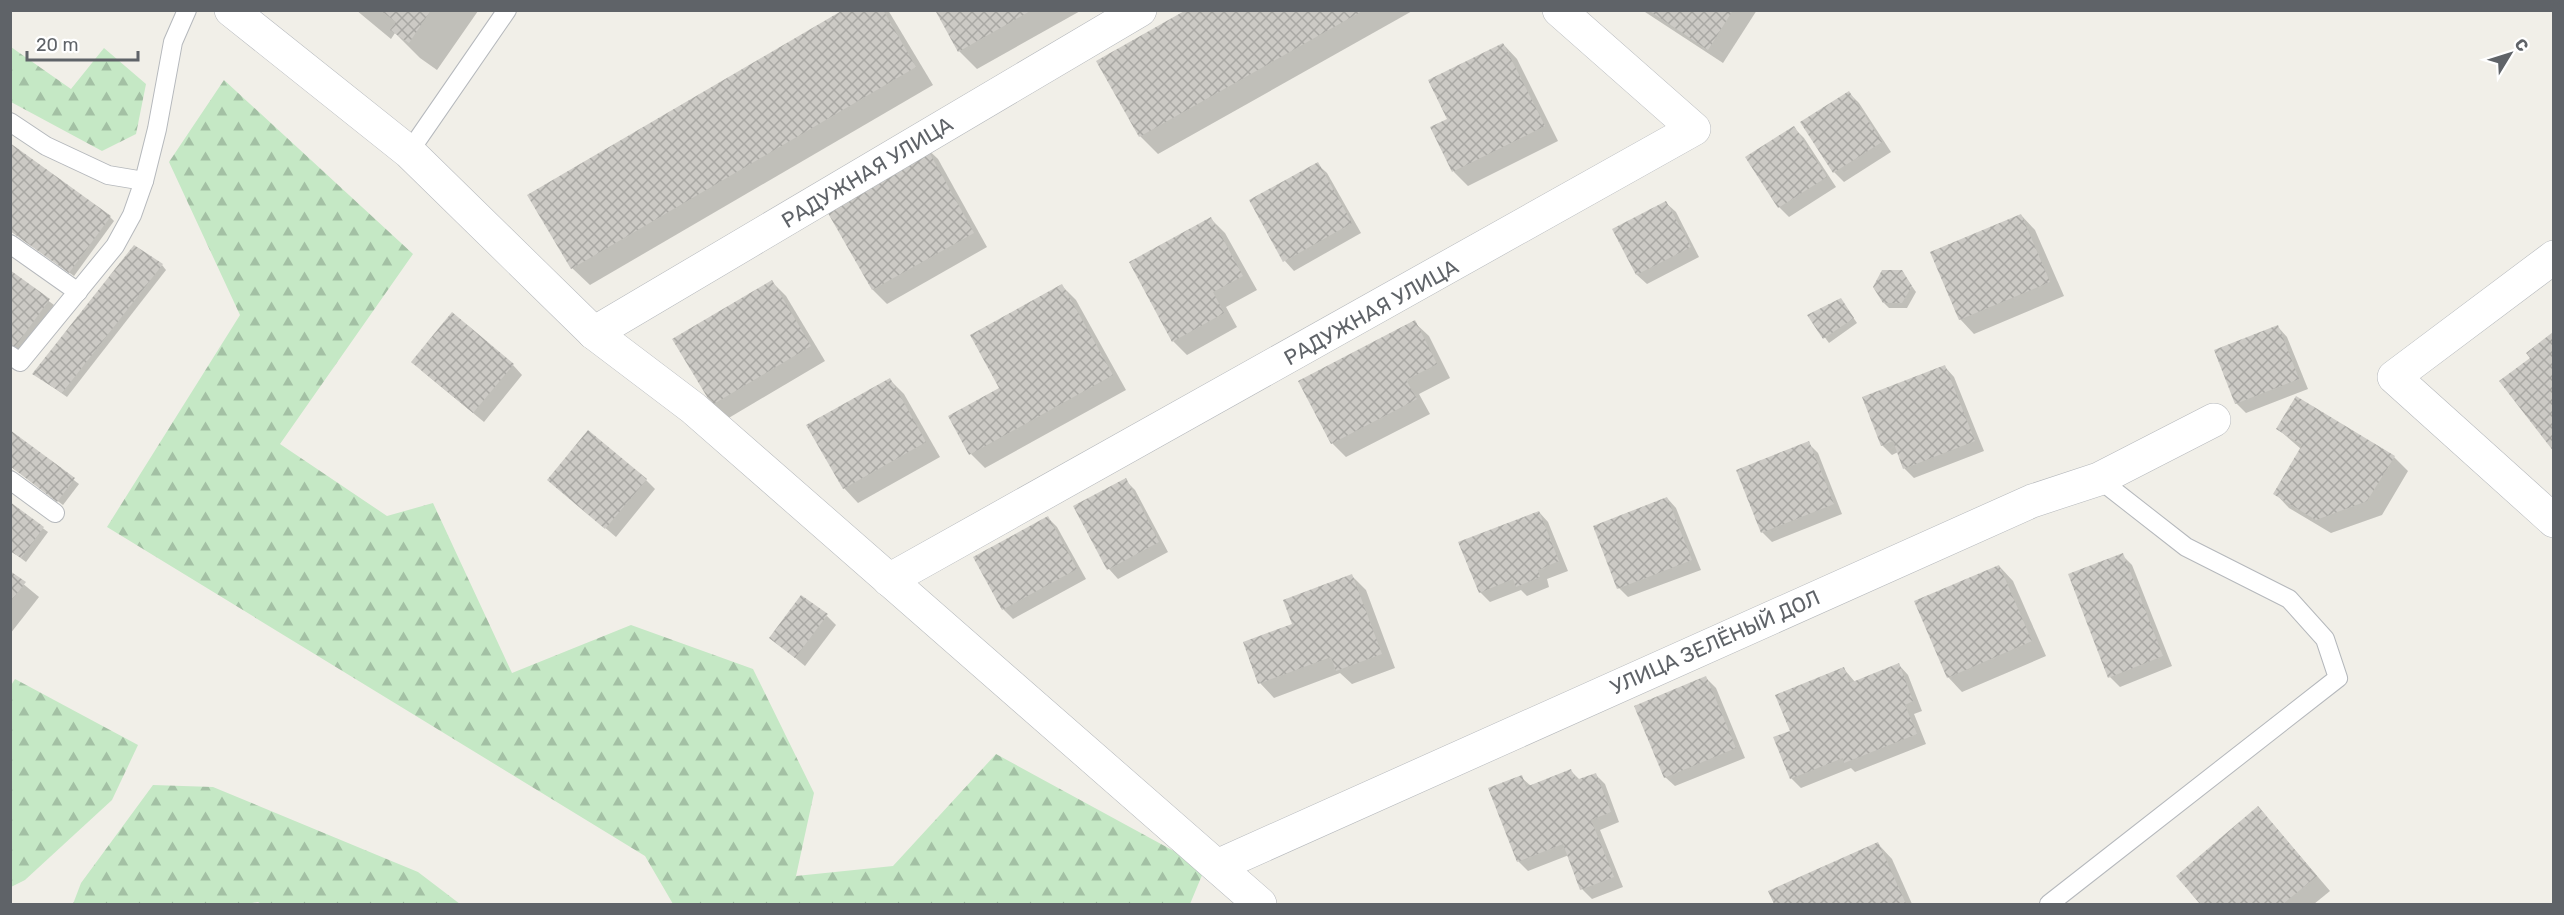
<svg xmlns="http://www.w3.org/2000/svg" width="2564" height="915" viewBox="0 0 2564 915" font-family="Rubik,sans-serif">
	<style>
		.forest { fill: url(#forest-firs) }
		.shadow { fill: #0003 }
		.building { fill: url(#building-cross-hatch) }
		.lines { fill: none; stroke-linecap: round; stroke-linejoin: round }
		.service-casing { stroke: #b5b8bc; stroke-width: 20 }
		.minor-casing { stroke: #b5b8bc; stroke-width: 34 }
		.service { stroke: #fff; stroke-width: 18 }
		.minor { stroke: #fff; stroke-width: 33 }
		.labels { text-anchor: middle; dominant-baseline: central; stroke-width: 5; stroke-linejoin: round; paint-order: stroke }
		.street-label { font-size: 21px; fill: #5f6368; stroke: #fff }
	</style>
	<defs>
		<pattern id="forest-firs" width="22" height="20" patternUnits="userSpaceOnUse" patternTransform="scale(1.5)"><rect width="22" height="20" fill="#c5e8c5"/><path d="M5 1l3.5 6h-7zM16 11l3.5 6h-7z" fill="#a3c0a4"/></pattern>
		<pattern id="building-cross-hatch" width="8" height="8" patternUnits="userSpaceOnUse" patternTransform="scale(1.5)"><rect width="8" height="8" fill="#cccac5"/><path d="M0 0l8 8M0 8l8-8" fill="none" stroke="#a9a8a4"/></pattern>
	</defs>
	<rect width="100%" height="100%" fill="#f1efe8"/>
	<g class="forest">
		<polygon points="11,47 71,89 104,48 146,84 136,134 102,151 11,102"/>
		<polygon points="224,80 413,254 280,444 387,516 433,503 512,673 631,625 753,669 814,793 796,876 893,866 996,754 1205,868 1190,904 673,904 645,856 107,527 240,315 169,162"/>
		<polygon points="15,679 138,745 112,800 25,880 11,887 10,687"/>
		<polygon points="153,785 213,787 418,872 460,904 261,904 258,902 247,904 73,904 81,883"/>
	</g>
	<g class="shadow">
		<polygon points="356,10 477,10 478,11 437,70 420,58 395,33 391,39"/>
		<polygon points="846,10 888,10 933,85 590,285 572,268"/>
		<polygon points="937,10 1082,10 977,69 959,51"/>
		<polygon points="1189,10 1414,10 1158,154 1140,136 1098,61"/>
		<polygon points="1642,10 1757,10 1723,63"/>
		<polygon points="1503,44 1517,59 1558,141 1468,186 1454,172 1432,128 1449,120"/>
		<polygon points="1849,93 1859,103 1891,152 1844,182 1834,172 1803,123"/>
		<polygon points="1794,128 1804,138 1836,187 1789,217 1779,207"/>
		<polygon points="923,145 938,159 987,247 887,304 873,290 823,201"/>
		<polygon points="1317,164 1327,173 1361,233 1294,271 1285,261"/>
		<polygon points="1666,203 1676,212 1699,257 1647,284 1637,275 1614,230"/>
		<polygon points="2021,215 2035,230 2064,296 1974,334 1960,319"/>
		<polygon points="110,217 114,221 74,276 10,230"/>
		<polygon points="1210,218 1225,233 1257,290 1226,307 1237,327 1187,355 1173,341"/>
		<polygon points="162,265 166,270 67,397 34,374"/>
		<polygon points="1901,271 1916,292 1907,308 1889,308 1884,303"/>
		<polygon points="10,272 54,305 19,352 10,345"/>
		<polygon points="772,282 786,296 825,361 727,419 713,405"/>
		<polygon points="1062,286 1076,300 1126,390 985,468 971,454 1001,389"/>
		<polygon points="1841,300 1857,323 1829,343 1809,316"/>
		<polygon points="1414,322 1429,336 1450,378 1419,394 1430,414 1346,457 1332,443"/>
		<polygon points="2278,327 2287,337 2308,389 2246,413 2236,403"/>
		<polygon points="513,365 522,375 484,422 422,371"/>
		<polygon points="1945,367 1954,377 1984,451 1914,478 1904,468 1898,452 1892,455 1882,445"/>
		<polygon points="890,380 904,394 940,457 858,503 844,488"/>
		<polygon points="2278,429 2394,457 2408,471 2382,515 2331,533 2289,508 2275,493 2301,449"/>
		<polygon points="10,431 79,484 63,505 10,466"/>
		<polygon points="1808,443 1818,453 1842,514 1772,542 1762,532"/>
		<polygon points="549,480 646,480 655,489 616,537"/>
		<polygon points="1125,480 1135,490 1168,552 1118,579 1109,569"/>
		<polygon points="1667,498 1676,508 1701,570 1628,597 1619,588"/>
		<polygon points="10,504 48,532 26,562 10,550"/>
		<polygon points="1539,512 1548,522 1568,571 1547,579 1549,587 1527,596 1521,590 1490,602 1480,592"/>
		<polygon points="1048,518 1057,527 1086,579 1013,619 1003,609 975,557"/>
		<polygon points="2122,555 2132,565 2172,666 2120,687 2110,677 2070,575"/>
		<polygon points="1999,566 2013,581 2046,656 1962,692 1948,677"/>
		<polygon points="10,573 39,597 10,634"/>
		<polygon points="1352,576 1366,590 1395,668 1352,684 1340,673 1274,698 1260,683 1245,643 1294,625"/>
		<polygon points="827,616 836,625 805,666 771,638"/>
		<polygon points="1899,665 1908,675 1922,711 1914,714 1926,744 1855,772 1851,768 1801,788 1791,778 1792,731 1844,669 1855,682"/>
		<polygon points="1706,678 1716,688 1745,758 1675,786 1665,777"/>
		<polygon points="1571,771 1580,780 1595,774 1605,784 1619,822 1600,830 1623,887 1592,899 1582,889 1569,855 1528,871 1518,861 1521,777 1531,786"/>
		<polygon points="2272,823 2330,891 2314,904 2202,904 2178,876"/>
		<polygon points="1878,844 1892,859 1912,904 1776,904 1770,892"/>
	</g>
	<g class="building">
		<polygon points="380,10 431,10 409,43 390,30 396,22"/>
		<polygon points="843,10 883,10 916,67 571,269 527,195"/>
		<polygon points="935,10 1032,10 958,52"/>
		<polygon points="1186,10 1364,10 1139,137 1096,61"/>
		<polygon points="1648,10 1733,10 1708,50"/>
		<polygon points="1503,43 1545,126 1452,172 1430,127 1447,119 1428,80"/>
		<polygon points="1849,91 1882,142 1833,173 1800,122"/>
		<polygon points="1794,126 1827,177 1778,208 1745,157"/>
		<polygon points="10,143 111,216 69,273 10,231"/>
		<polygon points="924,143 974,233 872,290 821,201"/>
		<polygon points="1318,162 1352,223 1283,262 1249,200"/>
		<polygon points="1666,201 1691,247 1636,275 1612,229"/>
		<polygon points="2021,214 2050,282 1959,320 1930,252"/>
		<polygon points="1211,217 1243,276 1213,292 1224,313 1172,342 1129,262"/>
		<polygon points="134,245 163,264 62,393 32,374"/>
		<polygon points="10,270 50,299 14,348 10,346"/>
		<polygon points="1882,270 1902,270 1912,286 1902,303 1883,303 1873,287"/>
		<polygon points="772,280 811,346 712,405 672,339"/>
		<polygon points="1062,284 1113,375 969,455 948,416 999,388 970,335"/>
		<polygon points="1841,298 1854,318 1823,339 1807,315"/>
		<polygon points="452,312 514,364 473,413 411,362"/>
		<polygon points="1415,320 1437,364 1406,380 1417,399 1331,444 1298,381"/>
		<polygon points="2278,325 2299,379 2235,404 2214,350"/>
		<polygon points="2553,332 2554,333 2554,452 2499,381 2530,358 2526,353"/>
		<polygon points="1945,365 1975,441 1903,469 1893,441 1881,446 1862,397"/>
		<polygon points="890,378 926,442 843,489 806,425"/>
		<polygon points="2296,396 2395,456 2367,501 2316,520 2273,494 2302,445 2276,429"/>
		<polygon points="10,430 75,478 57,502 10,466"/>
		<polygon points="588,430 647,479 605,529 547,480"/>
		<polygon points="1809,441 1834,504 1761,533 1736,470"/>
		<polygon points="1126,478 1159,542 1107,570 1073,506"/>
		<polygon points="1667,497 1692,560 1617,589 1593,526"/>
		<polygon points="10,502 44,527 21,558 10,551"/>
		<polygon points="1539,511 1559,561 1538,570 1540,577 1516,587 1513,579 1479,593 1458,542"/>
		<polygon points="1048,516 1077,569 1002,610 973,557"/>
		<polygon points="2123,553 2163,656 2108,678 2068,574"/>
		<polygon points="1999,565 2032,641 1947,678 1914,601"/>
		<polygon points="10,571 26,582 10,602"/>
		<polygon points="1352,574 1382,654 1336,671 1331,657 1258,684 1243,642 1292,624 1283,600"/>
		<polygon points="801,595 828,614 795,658 769,638"/>
		<polygon points="1899,663 1913,701 1905,705 1917,734 1844,763 1843,758 1790,779 1773,737 1790,731 1775,695 1844,667 1850,683"/>
		<polygon points="1706,676 1736,748 1664,778 1634,706"/>
		<polygon points="1571,769 1576,780 1596,773 1611,812 1591,820 1614,877 1580,890 1563,844 1517,862 1488,788 1522,775 1526,787"/>
		<polygon points="2258,806 2317,876 2283,904 2200,904 2176,876"/>
		<polygon points="1878,842 1906,904 1774,904 1768,891"/>
	</g>
	<g class="lines">
		<g class="service-casing">
			<g id="service">
				<polyline points="10,122 46,146 108,175 144,181"/>
				<polyline points="409,152 507,10"/>
				<polyline points="10,244 78,292"/>
				<polyline points="10,355 20,362 115,246 132,215 144,181 157,129 173,42 187,10"/>
				<polyline points="10,480 55,513"/>
				<polyline points="2049,904 2338,678 2325,639 2289,599 2186,547 2099,479"/>
			</g>
		</g>
		<g class="minor-casing">
			<g id="minor">
				<polyline points="231,10 409,152 594,333 693,408 1260,904"/>
				<polyline points="2554,257 2394,377 2554,521"/>
				<polyline points="594,333 1140,10"/>
				<polyline points="889,580 1694,129 1559,10"/>
				<polyline points="1217,866 2032,501 2099,479 2214,420"/>
			</g>
		</g>
		<use href="#service" class="service"/>
		<use href="#minor" class="minor"/>
	</g>
	<g class="labels">
		<g class="street-label">
			<text transform="translate(867 172) rotate(-31)">РАДУЖНАЯ УЛИЦА</text>
			<text transform="translate(1371 312) rotate(-29)">РАДУЖНАЯ УЛИЦА</text>
			<text transform="translate(1715 642) rotate(-24)">УЛИЦА ЗЕЛЁНЫЙ ДОЛ</text>
		</g>
	</g>
	<rect width="2564" height="915" fill="none" stroke="#5f6368" stroke-width="24"/>
	<g transform="translate(2510 54) rotate(52)" stroke="#ffffff" stroke-width="4.5" paint-order="stroke">
	<path d="M0-4.5L10 22L0 15L-10 22Z" fill="#5f6368"/>
	<text y="-9" font-size="16" font-weight="bold" text-anchor="middle" fill="#5f6368">С</text>
	</g>
	<path d="M27 51v9h111v-9" fill="none" stroke="#5f6368" stroke-width="3"/>
	<text x="36" y="51" font-size="18" fill="#5f6368" stroke="#ffffff" stroke-width="4.5" paint-order="stroke">20 m</text>
</svg>
